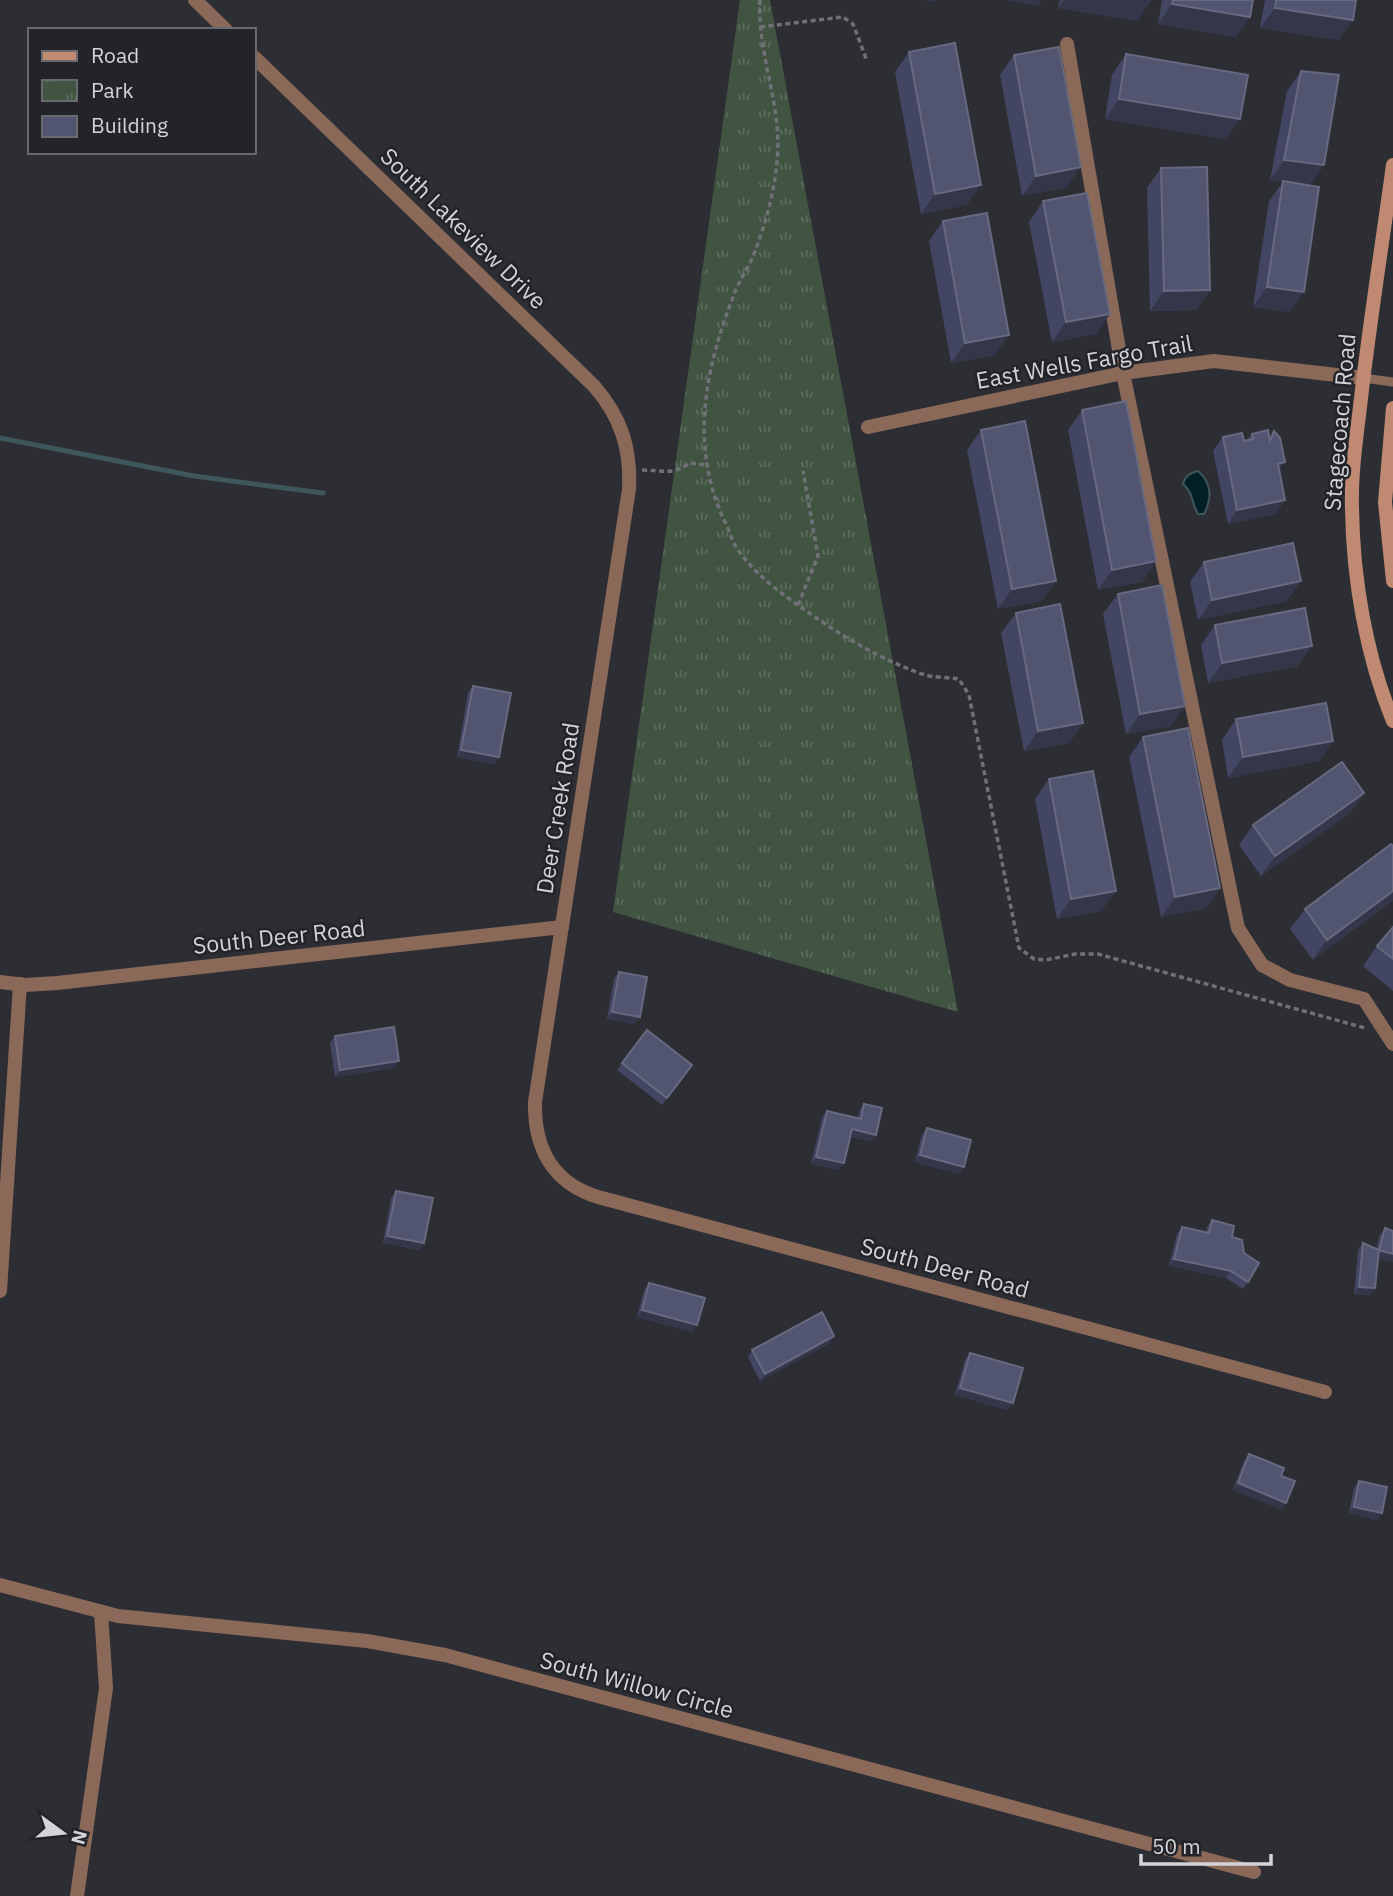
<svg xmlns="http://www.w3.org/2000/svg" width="1393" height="1896" viewBox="0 0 1393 1896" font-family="'IBM Plex Sans',sans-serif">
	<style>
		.park { fill: url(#park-tufts) }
		.water { fill: #002025; stroke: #3f565b; stroke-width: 2 }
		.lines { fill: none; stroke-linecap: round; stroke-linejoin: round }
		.stream { stroke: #3f565b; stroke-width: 5 }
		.path { stroke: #707176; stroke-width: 3.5; stroke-dasharray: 5 3.5; stroke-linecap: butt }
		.lane { stroke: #8b6959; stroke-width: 9 }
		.street { stroke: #8b6959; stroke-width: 14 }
		.secondary { stroke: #c08971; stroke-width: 14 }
		.wall { fill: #434662 }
		.shaded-wall { fill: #34364a }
		.building { fill: #52556f; stroke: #66697f; stroke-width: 2 }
		.labels { text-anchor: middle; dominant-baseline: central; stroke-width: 5; stroke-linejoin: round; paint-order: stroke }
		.street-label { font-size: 23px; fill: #d3d3d8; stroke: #23242a }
	</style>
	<defs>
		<pattern id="park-tufts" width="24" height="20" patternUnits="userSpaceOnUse" patternTransform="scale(1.75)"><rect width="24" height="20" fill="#415442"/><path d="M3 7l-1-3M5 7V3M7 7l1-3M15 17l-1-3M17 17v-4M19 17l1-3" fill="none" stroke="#5c6c5d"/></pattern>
	</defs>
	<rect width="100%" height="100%" fill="#2d2e34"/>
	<polygon class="park" points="740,0 770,0 958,1012 613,912"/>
	<path class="water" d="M1198,471C1212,483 1212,499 1204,514H1198C1191,503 1194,493 1183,484C1185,476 1190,473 1198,471Z"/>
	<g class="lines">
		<polyline class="stream" points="0,438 194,476 323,493"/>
		<g class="path">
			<path d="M760,0C757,55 783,107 777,162C774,194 765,225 754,254C748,269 738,282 733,297C705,370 690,444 723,518C728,527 731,538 736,547C752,571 775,589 798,605C835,632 879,659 922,674C933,678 947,677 959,679L969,695L1019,948L1034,959L1046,960L1075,954H1098L1365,1028"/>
			<polyline points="760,27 843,17 853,24 867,61"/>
			<path d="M642,470C660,470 674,476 689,463L706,465"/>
			<polyline points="798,605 818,556 803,471"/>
		</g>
		<polyline class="lane" points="1363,378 1393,382"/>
		<g class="street">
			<polyline points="195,0 226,30"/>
			<polyline points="1067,44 1123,373 1238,928 1262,965 1290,980 1364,999 1393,1044"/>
			<path d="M254,57L594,386C621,417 631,448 629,489L535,1102C534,1147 552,1183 598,1197L1325,1392"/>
			<polyline points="868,427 1123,373 1214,361 1363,378"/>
			<polyline points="0,982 25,985 57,983 562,927"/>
			<polyline points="0,1291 20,984"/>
			<polyline points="0,1585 118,1616 367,1641 445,1655 1254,1872"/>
			<polyline points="77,1896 106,1688 101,1612"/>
		</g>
		<g class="secondary">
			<path d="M1393,165C1382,246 1369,326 1360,407C1356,440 1351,475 1352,508C1353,579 1366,656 1393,721"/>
			<polyline points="1393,408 1385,502 1393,581"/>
		</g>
	</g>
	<g class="wall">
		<polygon points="1060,0 1151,0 1137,21 1058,8"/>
		<polygon points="1162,0 1253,0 1236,37 1158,24"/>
		<polygon points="1265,0 1356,0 1339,40 1260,28"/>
		<polygon points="909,52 967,205 921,214 895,72"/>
		<polygon points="1126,54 1226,139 1105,119 1112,75"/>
		<polygon points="1014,55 1067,187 1022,196 1000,75"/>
		<polygon points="1301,71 1324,165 1310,185 1290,312 1253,307 1269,201 1283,182 1270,180 1287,91"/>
		<polygon points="1161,168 1210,290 1196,310 1150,311 1147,188"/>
		<polygon points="1043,201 1110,314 1096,334 1052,342 1029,222"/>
		<polygon points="943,221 995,355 951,363 929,241"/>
		<polygon points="1082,410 1156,561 1142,582 1098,590 1068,430"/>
		<polygon points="981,430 1056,581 1042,601 998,609 967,450"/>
		<polygon points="1274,431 1279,471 1285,500 1275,514 1228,524 1213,451 1223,437 1244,441 1247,440 1252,434 1270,438"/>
		<polygon points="1204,562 1287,601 1198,620 1190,582"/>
		<polygon points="1118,594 1171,726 1126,734 1103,614"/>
		<polygon points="1016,613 1083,723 1069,743 1024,751 1001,633"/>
		<polygon points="1215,625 1298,666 1208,683 1201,645"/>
		<polygon points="473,686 499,757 495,764 457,757 468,693"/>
		<polygon points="1236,719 1333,741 1319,761 1228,778 1222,740"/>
		<polygon points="1143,737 1220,888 1206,908 1161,917 1129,757"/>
		<polygon points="1049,779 1116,891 1101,911 1057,919 1035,799"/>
		<polygon points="1364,793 1350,813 1261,876 1239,845 1253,825"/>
		<polygon points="1393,846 1313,960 1290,929 1305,909"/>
		<polygon points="1393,927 1393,991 1363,966 1377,946"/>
		<polygon points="619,972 635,1024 607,1019 614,979"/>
		<polygon points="647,1030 692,1065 662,1105 617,1070"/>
		<polygon points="335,1036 394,1068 335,1077 330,1043"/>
		<polygon points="864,1104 876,1135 871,1141 850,1137 839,1170 811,1164 822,1118 827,1111 858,1118 859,1111"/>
		<polygon points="927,1128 959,1174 915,1162 922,1135"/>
		<polygon points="396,1191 424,1243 420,1250 383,1243 391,1198"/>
		<polygon points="1212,1220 1232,1237 1244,1253 1259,1263 1243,1289 1226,1278 1169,1266 1177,1234 1182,1227 1206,1233 1207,1227"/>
		<polygon points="1385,1228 1393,1231 1393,1262 1378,1258 1375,1288 1370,1295 1354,1294 1358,1250 1363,1243 1376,1249 1380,1235"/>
		<polygon points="649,1283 692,1332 637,1317 644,1290"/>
		<polygon points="834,1336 830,1343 760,1381 748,1357 752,1350"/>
		<polygon points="970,1353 1008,1410 955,1395 965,1360"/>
		<polygon points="1249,1454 1281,1476 1286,1503 1281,1509 1233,1490 1244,1461"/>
		<polygon points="1359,1481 1382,1513 1377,1520 1349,1513 1354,1488"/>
	</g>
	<g class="shaded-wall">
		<polygon points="920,0 936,0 934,2"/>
		<polygon points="1003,0 1042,0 1038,6"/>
		<polygon points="1064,0 1146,0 1151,1 1137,21 1058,8"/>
		<polygon points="1172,4 1250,17 1236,37 1158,24"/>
		<polygon points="1275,8 1353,20 1339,40 1260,28"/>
		<polygon points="1119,99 1240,119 1226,139 1105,119"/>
		<polygon points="1284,160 1324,165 1310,185 1270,180"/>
		<polygon points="1081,167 1067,187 1022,196 1036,176"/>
		<polygon points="981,185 967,205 921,214 935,194"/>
		<polygon points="1267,287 1304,292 1290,312 1253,307"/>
		<polygon points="1210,290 1196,310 1150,311 1164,291"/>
		<polygon points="1110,314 1096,334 1052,342 1066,322"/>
		<polygon points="1009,335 995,355 951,363 965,343"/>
		<polygon points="1285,462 1275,476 1278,464"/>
		<polygon points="1285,500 1275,514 1228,524 1237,510"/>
		<polygon points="1156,561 1142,582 1098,590 1112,570"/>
		<polygon points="1056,581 1042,601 998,609 1012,589"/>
		<polygon points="1301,581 1287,601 1198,620 1212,600"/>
		<polygon points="1312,646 1298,666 1208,683 1222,663"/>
		<polygon points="1185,706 1171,726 1126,734 1140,714"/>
		<polygon points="1083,723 1069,743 1024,751 1038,731"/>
		<polygon points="1333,741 1319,761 1228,778 1243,757"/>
		<polygon points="461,750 499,757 495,764 457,757"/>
		<polygon points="1364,793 1350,813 1261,876 1275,856"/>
		<polygon points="1220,888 1206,908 1161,917 1175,897"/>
		<polygon points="1116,891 1101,911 1057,919 1071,899"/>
		<polygon points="1393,891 1393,901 1313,960 1327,940"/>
		<polygon points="612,1012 640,1017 635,1024 607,1019"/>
		<polygon points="399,1061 394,1068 335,1077 340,1070"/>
		<polygon points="852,1129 876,1135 871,1141 847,1136"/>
		<polygon points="920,1155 964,1167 959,1174 915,1162"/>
		<polygon points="816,1157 844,1163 839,1170 811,1164"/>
		<polygon points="387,1236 424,1243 420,1250 383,1243"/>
		<polygon points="1379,1250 1393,1254 1393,1262 1374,1257"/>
		<polygon points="1174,1259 1231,1271 1226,1278 1169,1266"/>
		<polygon points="1359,1287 1375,1288 1370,1295 1354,1294"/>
		<polygon points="642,1310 697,1325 692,1332 637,1317"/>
		<polygon points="834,1336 830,1343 760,1381 765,1374"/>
		<polygon points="960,1388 1013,1403 1008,1410 955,1395"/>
		<polygon points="1238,1483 1286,1503 1281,1509 1233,1490"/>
		<polygon points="1354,1507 1382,1513 1377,1520 1349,1513"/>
	</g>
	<g class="building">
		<polygon points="1173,0 1253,0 1250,17 1172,4"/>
		<polygon points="1276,0 1356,0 1353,20 1275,8"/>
		<polygon points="955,43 981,185 935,194 909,52"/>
		<polygon points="1059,47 1081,167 1036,176 1014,55"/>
		<polygon points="1126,54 1248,75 1240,119 1119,99"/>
		<polygon points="1301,71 1339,75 1324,165 1284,160"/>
		<polygon points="1207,167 1210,290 1164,291 1161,168"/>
		<polygon points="1283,181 1319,187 1304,292 1267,287"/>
		<polygon points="1087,193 1110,314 1066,322 1043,201"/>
		<polygon points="987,213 1009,335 965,343 943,221"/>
		<polygon points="1126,401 1156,561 1112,570 1082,410"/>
		<polygon points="1025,421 1056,581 1012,589 981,430"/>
		<polygon points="1268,430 1270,441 1274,431 1280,438 1285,462 1278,464 1285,500 1237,510 1223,437 1242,433 1244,441 1253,439 1252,434"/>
		<polygon points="1293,543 1301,581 1212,600 1204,562"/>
		<polygon points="1162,585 1185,706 1140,714 1118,594"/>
		<polygon points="1060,604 1083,723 1038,731 1016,613"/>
		<polygon points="1305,608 1312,646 1222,663 1215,625"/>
		<polygon points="473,686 511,693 499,757 461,750"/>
		<polygon points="1326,703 1333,741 1243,757 1236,719"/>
		<polygon points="1188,728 1220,888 1175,897 1143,737"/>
		<polygon points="1342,762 1364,793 1275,856 1253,825"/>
		<polygon points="1093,771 1116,891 1071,899 1049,779"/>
		<polygon points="1391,844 1393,846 1393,891 1327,940 1305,909"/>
		<polygon points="1393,927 1393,959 1377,946"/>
		<polygon points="619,972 647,977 640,1017 612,1012"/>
		<polygon points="394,1027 399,1061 340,1070 335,1036"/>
		<polygon points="647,1030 692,1065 667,1098 622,1063"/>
		<polygon points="864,1104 882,1108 876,1135 852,1129 844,1163 816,1157 827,1111 861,1119"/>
		<polygon points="927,1128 971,1140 964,1167 920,1155"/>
		<polygon points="396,1191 433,1198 424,1243 387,1236"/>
		<polygon points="1212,1220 1234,1226 1232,1237 1242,1240 1244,1253 1259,1263 1248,1282 1231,1271 1174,1259 1182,1227 1209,1233"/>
		<polygon points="1385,1228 1393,1231 1393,1254 1379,1250"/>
		<polygon points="1363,1243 1379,1250 1375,1288 1359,1287"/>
		<polygon points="649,1283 705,1298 697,1325 642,1310"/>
		<polygon points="822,1312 834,1336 765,1374 752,1350"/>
		<polygon points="970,1353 1023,1368 1013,1403 960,1388"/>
		<polygon points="1249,1454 1284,1468 1281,1476 1295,1481 1286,1503 1238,1483"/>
		<polygon points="1359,1481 1387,1487 1382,1513 1354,1507"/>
	</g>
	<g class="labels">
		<g class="street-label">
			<text transform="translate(464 228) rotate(44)">South Lakeview Drive</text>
			<text transform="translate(1084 361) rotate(-10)">East Wells Fargo Trail</text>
			<text transform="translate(1339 422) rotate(-85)">Stagecoach Road</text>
			<text transform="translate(557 808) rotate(-81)">Deer Creek Road</text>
			<text transform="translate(279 936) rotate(-6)">South Deer Road</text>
			<text transform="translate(945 1267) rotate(15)">South Deer Road</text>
			<text transform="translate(637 1684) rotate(15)">South Willow Circle</text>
		</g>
	</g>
	<rect x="28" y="28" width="228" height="126" fill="#23242a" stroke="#696a70" stroke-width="2"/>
	<rect x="42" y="51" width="35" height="10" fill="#c08971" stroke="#696a70" stroke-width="2"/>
	<text x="91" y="63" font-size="21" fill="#d3d3d8">Road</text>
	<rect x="42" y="80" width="35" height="21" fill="url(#park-tufts)" stroke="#696a70" stroke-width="2"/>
	<text x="91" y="98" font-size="21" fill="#d3d3d8">Park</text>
	<rect x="42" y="116" width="35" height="21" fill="#52556f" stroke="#696a70" stroke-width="2"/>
	<text x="91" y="133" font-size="21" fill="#d3d3d8">Building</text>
	<g transform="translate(63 1833) rotate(105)" stroke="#23242a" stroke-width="5" paint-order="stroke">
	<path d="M0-5L12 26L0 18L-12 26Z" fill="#d3d3d8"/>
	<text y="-10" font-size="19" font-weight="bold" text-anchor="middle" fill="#d3d3d8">N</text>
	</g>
	<path d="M1141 1854v10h130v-10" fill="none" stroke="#d3d3d8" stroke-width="3.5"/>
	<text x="1152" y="1854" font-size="21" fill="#d3d3d8" stroke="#23242a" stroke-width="5" paint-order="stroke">50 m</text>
</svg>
